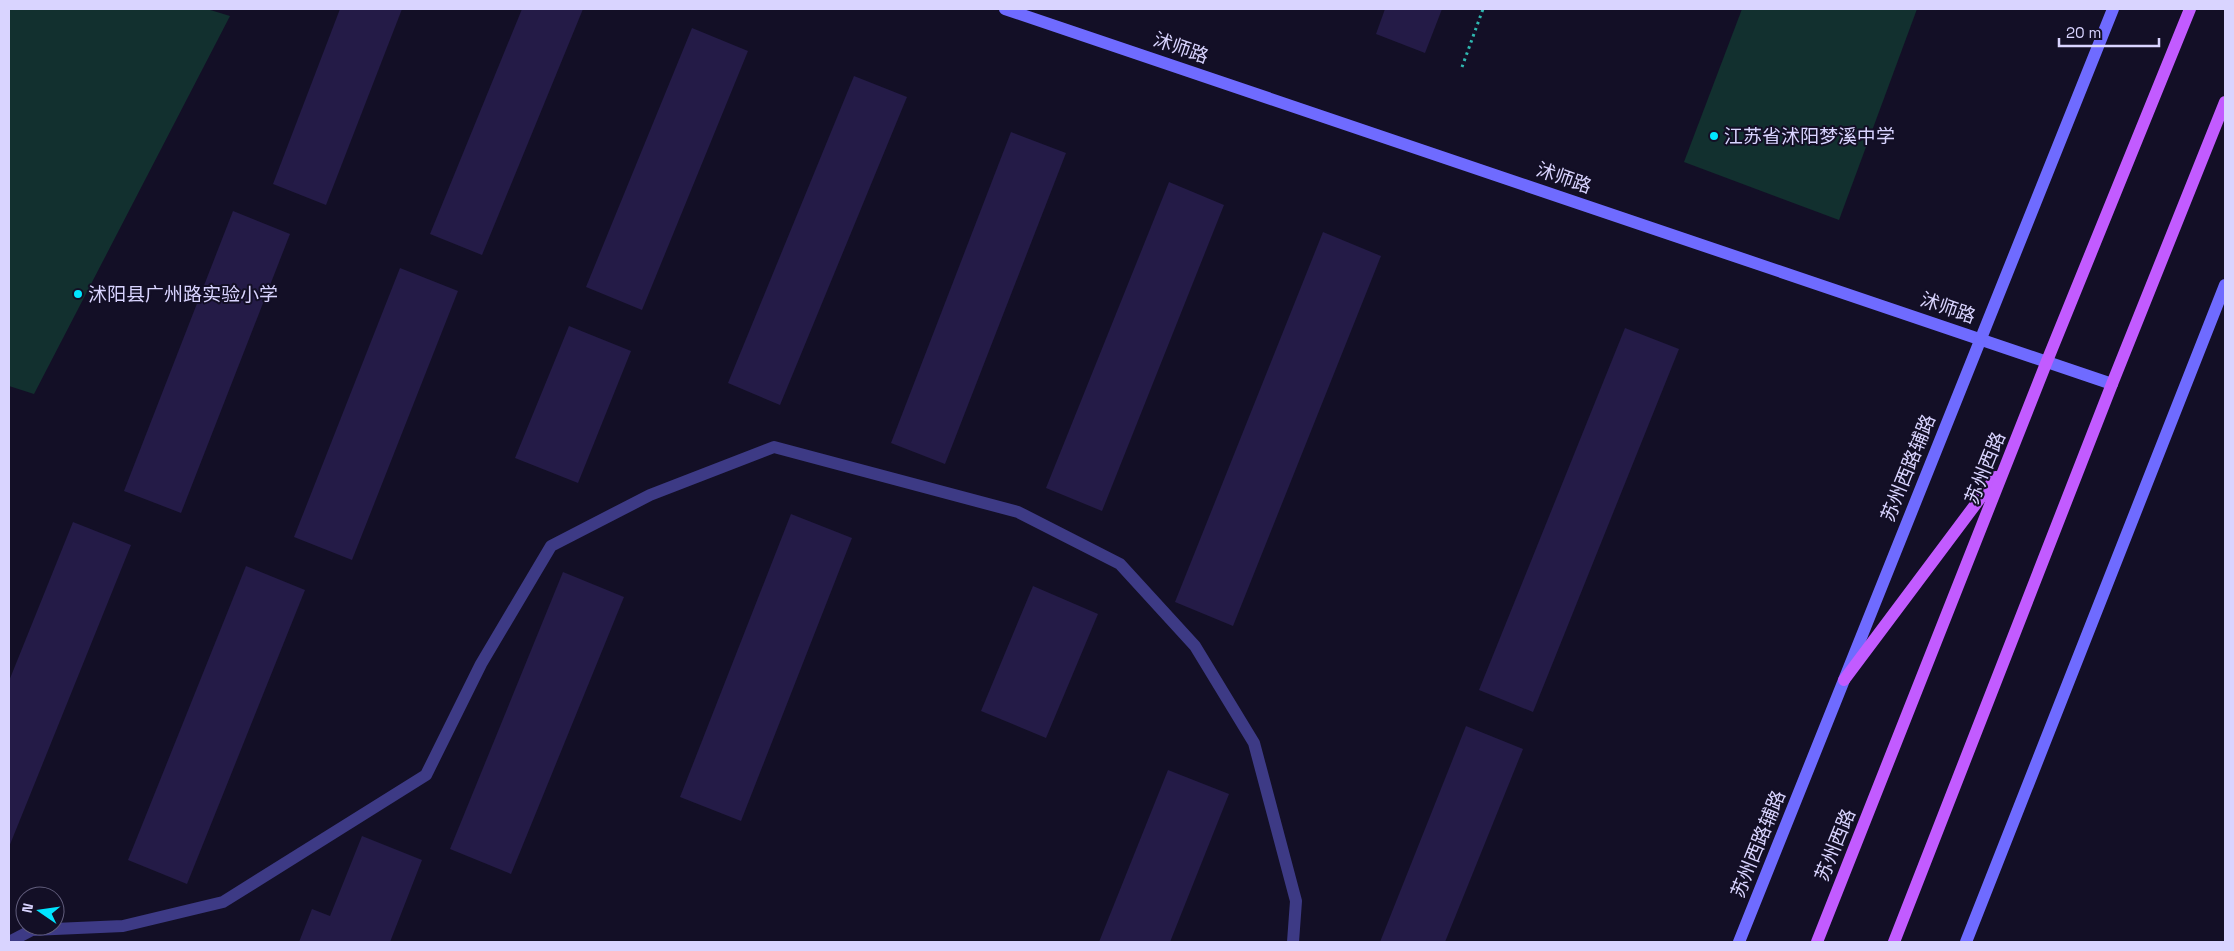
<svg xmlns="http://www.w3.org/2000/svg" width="2234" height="951" viewBox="0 0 2234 951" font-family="'Space Grotesk','Noto Sans SC',sans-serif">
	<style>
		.green { fill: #12302f }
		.building { fill: #241b47 }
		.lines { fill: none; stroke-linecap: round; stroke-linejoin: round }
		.path { stroke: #2fb8b0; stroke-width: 3; stroke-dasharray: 2.5 4; stroke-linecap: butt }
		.street { stroke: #3d3a85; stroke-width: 12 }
		.secondary { stroke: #6f6bff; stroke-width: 12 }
		.primary { stroke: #c25bff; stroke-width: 12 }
		.poi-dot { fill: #00e5ff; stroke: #130f26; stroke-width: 2 }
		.labels { text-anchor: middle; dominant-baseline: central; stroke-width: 4; stroke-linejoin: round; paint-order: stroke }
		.street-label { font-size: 19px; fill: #d9d4ff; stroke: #130f26 }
		.poi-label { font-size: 19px; fill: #d9d4ff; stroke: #130f26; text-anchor: start }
	</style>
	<rect width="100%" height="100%" fill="#130f26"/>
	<g class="green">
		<polygon points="9,9 207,9 230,16 34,394 9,386"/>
		<polygon points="1742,9 1917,9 1839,220 1684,162"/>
	</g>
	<g class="building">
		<polygon points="340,9 402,9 326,205 273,184"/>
		<polygon points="522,9 583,9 482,255 430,234"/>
		<polygon points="1385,9 1442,9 1425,53 1376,34"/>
		<polygon points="692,28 748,51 642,310 586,287"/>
		<polygon points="854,76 907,97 780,405 728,383"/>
		<polygon points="1011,132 1066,153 945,464 891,443"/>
		<polygon points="1169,182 1224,205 1102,511 1046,488"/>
		<polygon points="233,211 290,234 181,513 124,491"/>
		<polygon points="1323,232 1381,256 1233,626 1175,602"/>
		<polygon points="400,268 458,291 352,560 294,537"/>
		<polygon points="569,326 631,351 578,483 515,458"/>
		<polygon points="1625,328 1679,349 1533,712 1479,690"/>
		<polygon points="791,514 852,538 741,821 680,797"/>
		<polygon points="73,522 131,545 9,847 9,681"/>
		<polygon points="246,566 305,590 187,884 128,860"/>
		<polygon points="563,572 624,597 511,874 450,849"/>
		<polygon points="1033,586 1098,614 1046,738 981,711"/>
		<polygon points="1466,726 1523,749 1445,942 1380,942"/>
		<polygon points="1168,770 1229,794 1170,942 1099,942"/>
		<polygon points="362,836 422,860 390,942 299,942 312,909 330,916"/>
	</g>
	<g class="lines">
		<polyline class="path" points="1462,67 1483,9"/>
		<polyline class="street" points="9,942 32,930 123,926 223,902 426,775 481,664 551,546 650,495 774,447 1018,512 1120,564 1195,646 1254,743 1296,901 1293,942"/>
		<g class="secondary">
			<polyline points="1005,9 2112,384"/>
			<polyline points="1739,942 2113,9"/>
			<polyline points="1966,942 2225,285"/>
		</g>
		<g class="primary">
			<polyline points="1844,680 1996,477"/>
			<polyline points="1817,942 2047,361 2190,9"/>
			<polyline points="1894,942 2112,384 2225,102"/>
		</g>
	</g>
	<g class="poi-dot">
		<circle cx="1714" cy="136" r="5"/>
		<circle cx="78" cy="294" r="5"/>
	</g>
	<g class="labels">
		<g class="street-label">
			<text transform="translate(1181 48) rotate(19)">沭师路</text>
			<text transform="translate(1564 178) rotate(19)">沭师路</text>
			<text transform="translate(1948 308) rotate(19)">沭师路</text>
			<text transform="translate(1908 468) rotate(-68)">苏州西路辅路</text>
			<text transform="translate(1985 468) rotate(-68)">苏州西路</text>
			<text transform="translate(1758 844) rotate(-68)">苏州西路辅路</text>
			<text transform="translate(1835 845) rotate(-68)">苏州西路</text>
		</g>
		<g class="poi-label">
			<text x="1724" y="136">江苏省沭阳梦溪中学</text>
			<text x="88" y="294">沭阳县广州路实验小学</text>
		</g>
	</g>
	<rect width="2234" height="951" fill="none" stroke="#d9d4ff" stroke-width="20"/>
	<g transform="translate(40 911) rotate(283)"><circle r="24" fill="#130f26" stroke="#625e7d"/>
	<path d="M0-4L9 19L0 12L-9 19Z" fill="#00e5ff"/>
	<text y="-8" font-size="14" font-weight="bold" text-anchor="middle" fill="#d9d4ff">N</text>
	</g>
	<path d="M2059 38v8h100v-8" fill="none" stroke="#d9d4ff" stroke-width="2.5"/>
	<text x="2066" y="38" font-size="15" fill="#d9d4ff" stroke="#130f26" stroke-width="4" paint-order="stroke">20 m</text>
</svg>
